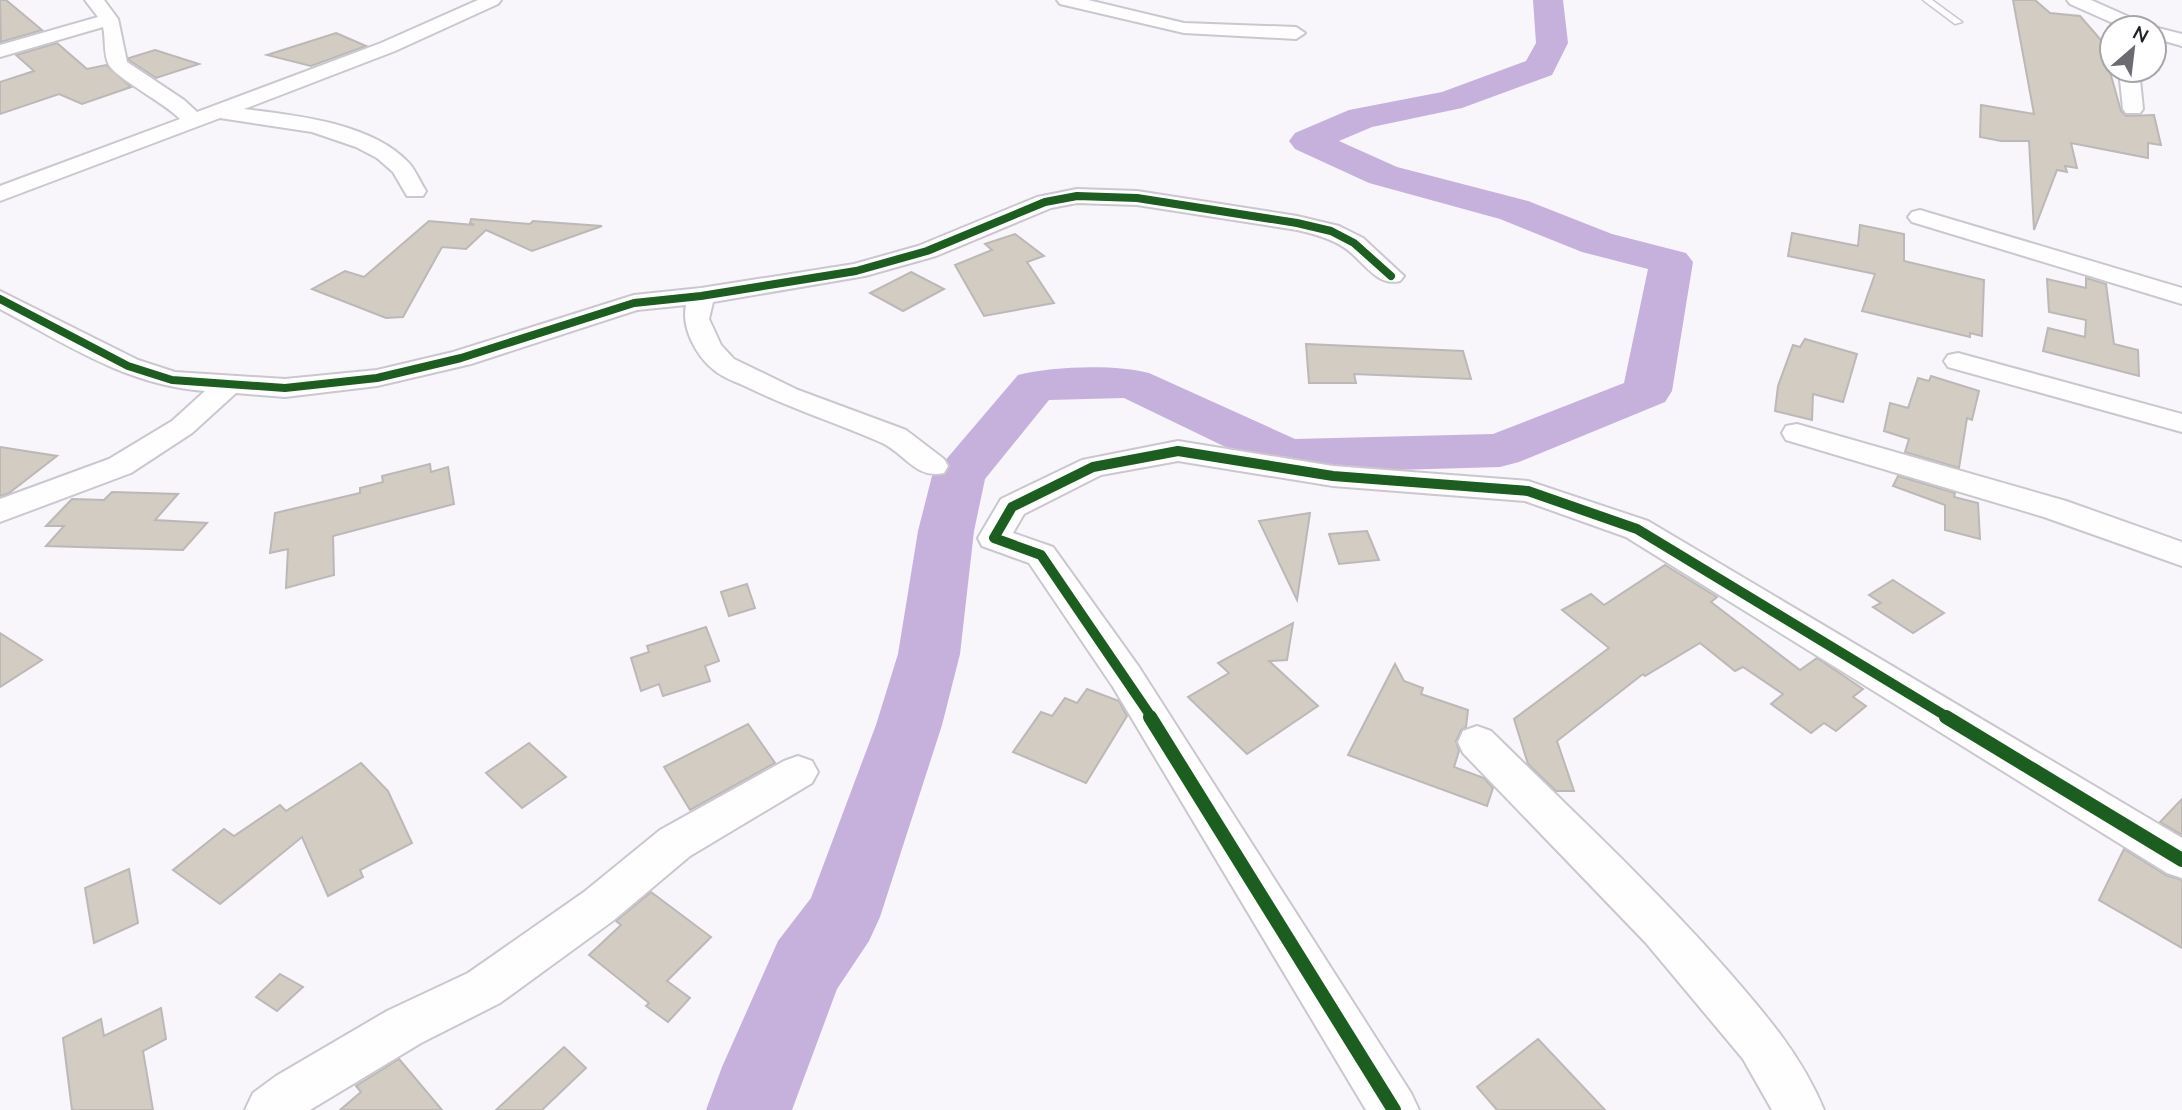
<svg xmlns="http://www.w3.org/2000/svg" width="2182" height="1110" viewBox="0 0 2182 1110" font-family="Mulish,sans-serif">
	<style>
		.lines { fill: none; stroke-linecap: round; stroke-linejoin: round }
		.river { fill: #c6b0dc; fill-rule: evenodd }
		.building { fill: #d2ccc2; stroke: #bcb8b7; stroke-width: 2 }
		.lane-casing { stroke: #cac7ce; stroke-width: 3 }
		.street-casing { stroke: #cac7ce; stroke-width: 4 }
		.lane { fill: #fefefe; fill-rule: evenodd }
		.street { fill: #fefefe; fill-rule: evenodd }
		.cycleway-far2-casing { stroke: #fff; stroke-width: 11 }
		.cycleway-far1-casing { stroke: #fff; stroke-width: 15 }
		.cycleway-casing { stroke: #fff; stroke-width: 18 }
		.cycleway-far2 { stroke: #1b5e20; stroke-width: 8 }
		.cycleway-far1 { stroke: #1b5e20; stroke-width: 10 }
		.cycleway { stroke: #1b5e20; stroke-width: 14 }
	</style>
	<rect width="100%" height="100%" fill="#f8f5fb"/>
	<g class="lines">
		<path class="river" d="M1533,0H1563L1568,43L1552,75L1462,108L1372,127L1339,141L1397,167L1528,201L1612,234L1686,253L1693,262L1672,391L1665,402L1519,462L1500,467L1288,473L1269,468L1124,398L1049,400L985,479L974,531L960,654L942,725L880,917L869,941L837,989L792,1110H706L722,1067L778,941L811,898L876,725L898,654L918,531L932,476L1018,375C1051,366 1117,364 1149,373L1295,439L1493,434L1624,383L1648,269L1582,252L1500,219L1369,183L1295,149L1289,141L1295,133L1349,110L1442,92L1526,61L1536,43Z"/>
	</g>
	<g class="building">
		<polygon points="0,0 6,0 42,30 1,42"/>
		<polygon points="2013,0 2035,0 2050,13 2080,16 2101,40 2121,111 2126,116 2154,115 2161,145 2148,143 2148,158 2071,143 2077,168 2065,166 2067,172 2057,170 2034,230 2029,141 2001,141 1980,137 1981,105 2034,114"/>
		<polygon points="336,33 366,46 311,66 267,55"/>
		<polygon points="57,43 87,69 106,65 131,87 82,104 59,94 0,114 0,82 34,71 16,55"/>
		<polygon points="155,50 199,64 156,78 129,60 129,58"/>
		<polygon points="471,219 530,224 533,221 602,226 532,251 486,230 466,249 442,247 403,317 386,318 312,289 345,271 364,277 429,221 474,225 470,223"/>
		<polygon points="1860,225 1904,234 1904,261 1984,280 1982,336 1970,333 1970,337 1862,311 1875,274 1788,256 1792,233 1858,246"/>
		<polygon points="1015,234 1044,256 1027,262 1054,303 984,316 955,265 992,250 985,244"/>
		<polygon points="911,272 944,289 903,311 870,293"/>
		<polygon points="2086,278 2106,284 2114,344 2138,350 2139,376 2043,351 2048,328 2085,337 2086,320 2049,312 2047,279 2086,288"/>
		<polygon points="1805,339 1857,354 1843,402 1813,394 1812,420 1775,411 1778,386 1793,345 1800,347"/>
		<polygon points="1306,344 1463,351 1471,379 1354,374 1356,383 1309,383"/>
		<polygon points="1931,376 1979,391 1972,420 1967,418 1959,468 1905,452 1909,439 1884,431 1890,403 1908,408 1918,378 1929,381"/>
		<polygon points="0,447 57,456 9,493 0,496"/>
		<polygon points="430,464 431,472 448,467 454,504 333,536 334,575 286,588 288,549 270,553 275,513 360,493 360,488 383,482 382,476"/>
		<polygon points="1898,476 1955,493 1954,497 1978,503 1980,539 1945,530 1945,505 1893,486"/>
		<polygon points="112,492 178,494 155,520 207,523 183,550 46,546 64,526 46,526 72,499 104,500"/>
		<polygon points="1310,513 1297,600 1259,521"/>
		<polygon points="1367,531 1379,560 1339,564 1329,534"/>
		<polygon points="1665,565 1717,597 1711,602 1800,670 1817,658 1863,689 1853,697 1866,706 1836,731 1824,723 1811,733 1771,704 1783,694 1743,667 1735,671 1700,643 1645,676 1643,674 1557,741 1574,791 1556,791 1528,764 1514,719 1609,648 1562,610 1591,594 1604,605"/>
		<polygon points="1893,580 1944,613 1913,633 1873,607 1881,603 1869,595"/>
		<polygon points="747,584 755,608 729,616 721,592"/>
		<polygon points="1293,623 1287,660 1269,661 1318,706 1247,754 1188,697 1229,673 1218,663"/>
		<polygon points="706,627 719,661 705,666 710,681 663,696 659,684 641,691 631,658 649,652 647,646"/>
		<polygon points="0,633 42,660 0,687"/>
		<polygon points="1395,664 1404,681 1423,688 1421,694 1468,710 1466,727 1461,730 1456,741 1459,751 1454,767 1484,778 1493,788 1487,806 1348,755"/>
		<polygon points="1087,689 1119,701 1127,716 1086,783 1013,752 1041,712 1052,716 1065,698 1077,703"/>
		<polygon points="748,724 775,763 690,810 664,767"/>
		<polygon points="529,743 566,777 522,808 486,773"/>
		<polygon points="361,763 388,791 412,843 360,870 363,877 328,896 302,837 220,904 173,870 224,829 234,836 280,805 286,811"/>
		<polygon points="2182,799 2182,835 2160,822"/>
		<polygon points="2124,849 2166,875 2182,880 2182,948 2099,900"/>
		<polygon points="129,869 138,923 94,943 85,888"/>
		<polygon points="651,892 711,937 667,981 690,998 668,1022 646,1006 649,1003 589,955 621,925 616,921"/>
		<polygon points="280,974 303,987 277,1011 256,997"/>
		<polygon points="161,1008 166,1039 143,1051 153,1110 72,1110 63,1038 101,1019 104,1036"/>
		<polygon points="1538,1039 1605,1110 1497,1110 1477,1087"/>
		<polygon points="564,1047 586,1068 542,1110 496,1110"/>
		<polygon points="399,1059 442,1110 340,1110 361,1092 356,1086"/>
	</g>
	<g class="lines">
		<g class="lane-casing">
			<polygon id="lane" points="1923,0 1932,0 1962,22 1955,24"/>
		</g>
		<g class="street-casing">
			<g id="street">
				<path d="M85,0H104L118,19L127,62L184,100L197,112L381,43L478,0H501L498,4L395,51L244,109C295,115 372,123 409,163C416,171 420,182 426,191L423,196H407L393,172L377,158L356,147L312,132L220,118L0,201V186L180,119C165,103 117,79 109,65C103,54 106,39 103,27L0,57V45L98,17Z"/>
				<polygon points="1057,0 1088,0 1184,23 1296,27 1305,33 1296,39 1184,33 1060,4"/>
				<polygon points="2067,0 2091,0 2145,24 2148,28 2154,27 2182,34 2182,46 2154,38 2154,28 2124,28 2070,4"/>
				<polygon points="2119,70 2139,70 2143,109 2140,113 2126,113 2123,109"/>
				<path d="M1077,189L1137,191L1297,216L1339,226L1363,238L1404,276L1400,281C1376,287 1363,260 1345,248C1330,238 1314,234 1297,230L1137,205L1077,203L1051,208L936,256L865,276L713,302L709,319L721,345L734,359L798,390L906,430L944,459L948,466L944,473C916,480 904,452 880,442C836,423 790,408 747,387C737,382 723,378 714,370C696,356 681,327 686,305L637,310L471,364L377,386L285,397L236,393L192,433L131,473L0,522V499L109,459L172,421L205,391C126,385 68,345 0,309V291L138,360L175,372L285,379L377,370L453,352L634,295L701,288L854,264L918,246L1037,197Z"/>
				<polygon points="1920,210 2182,288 2182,304 1912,222 1908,217 1912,212"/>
				<polygon points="1958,353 2182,414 2182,432 1948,367 1944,361 1948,355"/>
				<polygon points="1797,424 2066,501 2182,542 2182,566 2044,517 1786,440 1782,433 1786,426"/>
				<polygon points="1178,441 1333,466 1528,481 1648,521 2182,838 2182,878 2167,873 1626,537 1525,501 1333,486 1178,461 1101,475 1024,514 1013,533 1053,547 1139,667 1411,1093 1419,1110 1366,1110 1113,687 1029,563 982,546 978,538 1001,499 1082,460"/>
				<path d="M1477,726L1491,731C1568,807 1648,881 1720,962C1761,1009 1800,1052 1824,1110H1772L1743,1059L1646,943L1463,753L1458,742L1463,731Z"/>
				<polygon points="798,756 812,761 818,772 812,783 690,856 614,920 500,1003 421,1043 310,1110 245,1110 253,1093 276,1076 387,1011 468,973 584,892 660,830 784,761"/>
			</g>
		</g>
		<use href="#lane" class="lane"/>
		<use href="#street" class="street"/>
		<g class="cycleway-far2-casing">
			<polyline id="cycleway-far2" points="0,299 128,366 172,380 285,388 377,378 461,358 634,303 701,296 856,271 927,251 1045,202 1077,196 1137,198 1297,223 1331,231 1354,243 1391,276"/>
		</g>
		<g class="cycleway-far1-casing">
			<polyline id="cycleway-far1" points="1152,718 1041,555 994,538 1012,507 1093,467 1178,451 1333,476 1528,491 1637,529 1949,718"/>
		</g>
		<g class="cycleway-casing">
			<g id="cycleway">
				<polyline points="1150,717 1394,1110"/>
				<polyline points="1946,717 2182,860"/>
			</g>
		</g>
		<use href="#cycleway-far2" class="cycleway-far2"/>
		<use href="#cycleway-far1" class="cycleway-far1"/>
		<use href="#cycleway" class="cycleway"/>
	</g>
	<g transform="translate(2133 49) rotate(28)"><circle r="33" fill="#ffffff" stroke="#a7a5a9" stroke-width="2"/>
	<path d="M0-5L12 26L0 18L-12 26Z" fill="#6e6a71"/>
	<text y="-10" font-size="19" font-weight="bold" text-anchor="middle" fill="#231f27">N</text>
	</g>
</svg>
